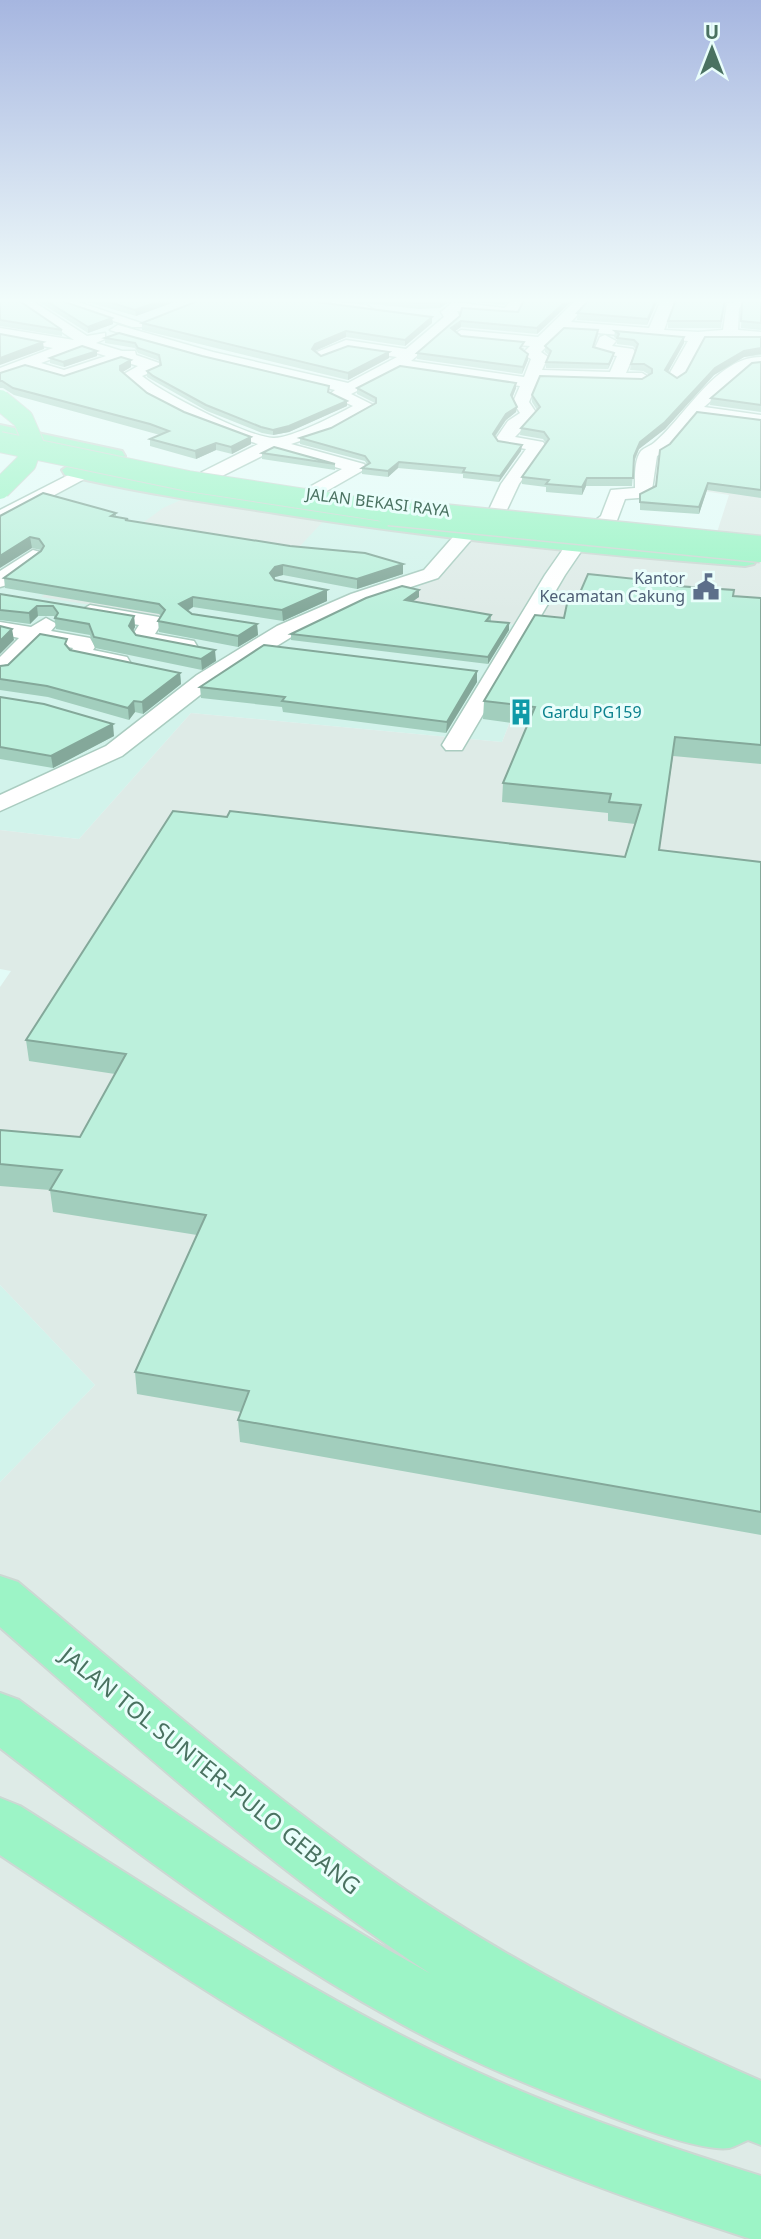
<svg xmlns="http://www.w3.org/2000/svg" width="761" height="2239" viewBox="0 0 761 2239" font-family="'Noto Sans',sans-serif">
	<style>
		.residential { fill: #d2f3eb }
		.industrial { fill: #deebe7 }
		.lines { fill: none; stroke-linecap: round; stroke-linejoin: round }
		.street-casing { stroke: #aaccc0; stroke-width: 3 }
		.highway-casing { stroke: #ccd8d3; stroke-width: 4 }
		.street { fill: #fff; fill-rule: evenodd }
		.highway { fill: #9cf4c6; fill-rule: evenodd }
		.highway-bridge-far1-casing { stroke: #ccd8d3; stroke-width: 22; stroke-linecap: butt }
		.highway-bridge-casing { stroke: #ccd8d3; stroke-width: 29; stroke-linecap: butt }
		.highway-bridge-far1 { stroke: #9cf4c6; stroke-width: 20 }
		.highway-bridge { stroke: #9cf4c6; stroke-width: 26 }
		.wall { fill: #a2cebd }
		.shaded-wall { fill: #84a89a }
		.building { fill: #bcf0dc; stroke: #84a89a; stroke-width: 2 }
		.labels { text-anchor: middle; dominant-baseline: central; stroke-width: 6; stroke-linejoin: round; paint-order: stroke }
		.far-street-label { font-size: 16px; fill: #4a7261; stroke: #e9fefb }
		.far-service-label { font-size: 16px; fill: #4e5e75; stroke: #e9fefb; text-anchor: end }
		.far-culture-label { font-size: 16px; fill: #0d838f; stroke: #e9fefb; text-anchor: start }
		.near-street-label { font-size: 23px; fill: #4a7261; stroke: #e9fefb }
	</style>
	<rect width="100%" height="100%" fill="#e3fbf7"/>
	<g class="residential">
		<polygon points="94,476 473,527 405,603 546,631 502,742 191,713 79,839 0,830 0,511"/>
		<polygon points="0,1285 95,1385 0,1482"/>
	</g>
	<g class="industrial">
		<polygon points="761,434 761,2239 0,2239 0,1482 95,1385 0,1285 0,987 11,971 0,969 0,830 79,839 191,713 502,742 546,631 404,604 473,527 710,554 729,495 697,490"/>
		<polygon points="194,494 331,513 257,592 190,584 159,616 41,597 163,508"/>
	</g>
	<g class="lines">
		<g class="street-casing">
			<g id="street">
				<path d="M14,300H31L87,336L105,333V339L96,343L122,351H135L136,355L159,363V369L142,376C162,393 248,437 273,438C290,439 336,415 353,406L329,395L335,390L203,359L110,330L118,325L213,352L348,383L397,357L348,350L323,360L315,355L317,352L346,340L406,349L444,317L441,312L453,302L505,308L511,300H526L517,316L512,317L457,311L460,317L458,320L411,361L524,377L531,359L522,354L530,346L461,340L453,335L461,330L538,337L576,300H591L571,322L649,328L661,300H675L664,330L698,332L723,330L727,303L748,300L739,308L738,330L761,332V342L730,339L703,341L683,378L675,383L667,378L688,341L563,330L541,352L548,357L542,370L610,372L617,356L597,353L594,350L600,337L605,335L616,341L612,346L633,349L635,352L626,373H642L650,378L642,383L538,380L529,402L537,414L515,437L543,442L546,446L519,484L504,516L495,522L486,516L501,484L526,449L498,444L495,440L508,421L520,413L513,402L520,386L400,369L351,394L375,406L330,431L291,444L364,464L367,468L311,500L302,494L304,490L342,469L274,450L214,480H202L199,476L202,472L258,444C218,431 149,408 122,375L138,366L122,361L64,380L26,369L0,378V368L53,348L0,338V328L74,340ZM81,348L106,356L64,370L41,363Z"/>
				<polygon points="49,300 72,300 144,324 142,327 132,327"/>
				<polygon points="318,300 366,305 373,309 366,313 323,307 318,306"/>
				<path d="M761,357V367H750L704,407L761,415V425L695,416L667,450L657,456L651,497L625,499L616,523L582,550L565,575L462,750H446L442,745L545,575L568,542L601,516L611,490L635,488C635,476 634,461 641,451C645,447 651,446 655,442C686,416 716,357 761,357Z"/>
				<polygon points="84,467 93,472 90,476 0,524 0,510"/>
				<polygon points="467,527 477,533 438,578 365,602 293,636 213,685 122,756 0,811 0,795 106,746 197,675 277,626 351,594 424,570 460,529"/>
				<polygon points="33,550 40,552 43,556 40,560 7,585 0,587 0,571"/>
				<polygon points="90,605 159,617 163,621 155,634 194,641 197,646 186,653 137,644 132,636 139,625 83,615 80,611"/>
				<polygon points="46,618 57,624 51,631 90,638 95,647 93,650 127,657 130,662 119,669 72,659 69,654 73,648 40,642 8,674 0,676 0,657 19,638 0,634 0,622 31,627"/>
			</g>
		</g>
		<g class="highway-casing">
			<g id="highway">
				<polygon points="0,425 122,451 125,456 114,463 0,437"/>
				<path d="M73,463C296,507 519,534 745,552L754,554L757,559L754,564L745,566C588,554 431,538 275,513C205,502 134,492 65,475L62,470Z"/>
				<path d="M0,1576L18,1582C134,1679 249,1779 372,1867C493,1953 626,2022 761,2081V2145L748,2140C742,2142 735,2147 729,2148C701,2152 629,2124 601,2113C532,2087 462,2058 398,2022C256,1943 128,1847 0,1748V1693L19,1700C152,1799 286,1894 431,1974C276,1873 139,1749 0,1627Z"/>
				<path d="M0,1798L20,1806C160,1894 299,1988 449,2059C549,2107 655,2143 761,2176V2239H751C632,2201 513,2158 401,2102C261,2032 131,1942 0,1855Z"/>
			</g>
		</g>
		<use href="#street" class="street"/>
		<use href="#highway" class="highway"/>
		<g class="highway-bridge-far1-casing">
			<g id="highway-bridge-far1">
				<polyline points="0,400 23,419 33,442 26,463 0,489"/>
				<polyline points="0,442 188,481 403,514"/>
			</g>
		</g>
		<g class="highway-bridge-casing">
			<polyline id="highway-bridge" points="389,512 761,549"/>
		</g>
		<use href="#highway-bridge-far1" class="highway-bridge-far1"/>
		<use href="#highway-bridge" class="highway-bridge"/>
	</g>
	<g class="wall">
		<polygon points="0,300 62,330 62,336 0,326"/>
		<polygon points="36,300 59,300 112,318 113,324 88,333"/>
		<polygon points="81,300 180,300 136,316"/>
		<polygon points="334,300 452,300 440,308 419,309"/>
		<polygon points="459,300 509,300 504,305"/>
		<polygon points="573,300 537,334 461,327 455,331 461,336 524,348 523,350 528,360 522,374 417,359 417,353 460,316 518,312"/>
		<polygon points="658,300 647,325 577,320 577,313"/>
		<polygon points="761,300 761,330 741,328 742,303"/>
		<polygon points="725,301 721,328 668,328 668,321"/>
		<polygon points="317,302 432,317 432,323 405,346 346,337 315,351 321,356 389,358 348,380 142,330 142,323"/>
		<polygon points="598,330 598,336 594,347 614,353 613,358 608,369 546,368 546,362 549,355 545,352 545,346"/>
		<polygon points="615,331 684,343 668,372 677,378 761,337 761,355 744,357 714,375 665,429 639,449 634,463 632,486 586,486 582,495 546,492 546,487 522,484 522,477 546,443 543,439 520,435 521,428 537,410 532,402 532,395 642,379 650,375 643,371 630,370 631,364 636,349 633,346 617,344 617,339 614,337"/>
		<polygon points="119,333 329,392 347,401 347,406 289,432 273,435 262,433 207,411 154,381 147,377 147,371 160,365 160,361 138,353 135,348 105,343 105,338"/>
		<polygon points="97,356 64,367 50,363 50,358"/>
		<polygon points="761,362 761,412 710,405 711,398"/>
		<polygon points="131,367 122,372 147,393 184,412 251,437 251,444 232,454 216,450 196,459 150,446 150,439 160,435 14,395 3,388 0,388 0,373 64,376"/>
		<polygon points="516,383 516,388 512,398 517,407 516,412 506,420 495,437 498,441 521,451 499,482 463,478 463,474 398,468 388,477 362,474 362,468 367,465 365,461 300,444 300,438 331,428 375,403 357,394 357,388"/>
		<polygon points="761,420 761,498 707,490 699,514 640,510 640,494 656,486"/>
		<polygon points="262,453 335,464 335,470 262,459"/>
		<polygon points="116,513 116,517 128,519 128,521 403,574 357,589 283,575 275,577 274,579 275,580 327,601 283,621 193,607 188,611 192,614 257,624 258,635 238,647 159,632 158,621 161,616 159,614 5,588 4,578 41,550 32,548 0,516"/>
		<polygon points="635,583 733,596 761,598 761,764 673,756 659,850 761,862 761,1535 240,1442 238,1420 241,1412 137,1394 135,1372 197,1235 53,1212 50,1190 0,1186 0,1130 80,1137 115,1074 29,1061 26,1040 227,817 625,857 635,824 608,821 608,813 502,802 503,783 527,725 483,719 484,701 564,618 579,595"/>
		<polygon points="419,590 419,597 412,601 491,615 491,621 509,630 488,664 291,640 291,634"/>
		<polygon points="0,594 134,616 135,627 133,631 136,635 216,661 202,670 95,648 90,635 56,629 54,616 38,616 30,624 0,620"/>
		<polygon points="68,648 70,650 180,673 181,684 143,714 135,712 129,720 48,697 0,690 0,666"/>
		<polygon points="477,671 477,682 446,733 283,712 282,707 201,698 200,687"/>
		<polygon points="0,697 114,736 53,768 0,759"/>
	</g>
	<g class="shaded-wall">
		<polygon points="163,300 180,300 136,316 135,310"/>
		<polygon points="443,300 452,300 440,308 440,302"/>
		<polygon points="567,300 573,300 537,334 537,328"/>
		<polygon points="656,300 658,300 647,325 648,319"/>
		<polygon points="432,317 432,323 405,346 405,340"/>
		<polygon points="112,318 113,324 88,333 88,327"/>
		<polygon points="461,321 461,327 451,334 451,328"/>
		<polygon points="346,331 346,337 315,351 312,349 315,344"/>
		<polygon points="684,337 684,343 665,377 665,370"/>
		<polygon points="43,342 44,349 0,365 0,358"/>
		<polygon points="761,348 761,354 744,357 714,375 665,429 639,449 633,463 634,456 640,442 715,368 744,351"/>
		<polygon points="97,351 97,356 64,367 63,362"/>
		<polygon points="389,352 389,358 348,380 348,373"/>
		<polygon points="614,353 613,358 608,369 609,364"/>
		<polygon points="528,354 528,360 522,374 523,367"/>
		<polygon points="131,360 131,367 121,373 120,370 120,366"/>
		<polygon points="516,383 516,388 511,401 511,395"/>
		<polygon points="347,401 347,406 289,432 273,435 273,430"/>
		<polygon points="517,407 516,412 506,420 492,440 493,434 506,414"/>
		<polygon points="251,437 251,444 232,454 231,447"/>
		<polygon points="216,443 216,450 196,459 195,451"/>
		<polygon points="522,445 521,451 499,482 500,476"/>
		<polygon points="399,462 398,468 388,477 388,471"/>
		<polygon points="587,478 586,486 582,495 582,487"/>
		<polygon points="708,483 707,490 699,514 699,507"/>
		<polygon points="30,537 32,548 0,568 0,556"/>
		<polygon points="403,564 403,574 357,589 357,579"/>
		<polygon points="283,565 283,575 275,577 270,584 270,573 275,567"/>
		<polygon points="327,590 327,601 283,621 282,610"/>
		<polygon points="419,590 419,597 405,607 405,600"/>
		<polygon points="193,597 193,607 180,615 179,604"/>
		<polygon points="37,606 38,616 30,624 29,613"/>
		<polygon points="134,616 135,627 130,637 129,626"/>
		<polygon points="509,623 509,630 488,664 488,657"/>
		<polygon points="257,624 258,635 238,647 238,636"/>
		<polygon points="12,629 14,640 0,654 0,641"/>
		<polygon points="215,650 216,661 202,670 201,659"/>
		<polygon points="477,671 477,682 446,733 447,722"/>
		<polygon points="180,673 181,684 143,714 142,702"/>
		<polygon points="134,701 135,712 129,720 128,708"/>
		<polygon points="113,724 114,736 53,768 51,756"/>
	</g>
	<g class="building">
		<polygon points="0,300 18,300 62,330 0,320"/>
		<polygon points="45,300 59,300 112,318 88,327"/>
		<polygon points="102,300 163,300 135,310"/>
		<polygon points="200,300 317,300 317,302 432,317 405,340 346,331 315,344 312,349 321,356 348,346 389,352 348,373 142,323"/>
		<polygon points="391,300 443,300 440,302 419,303"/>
		<polygon points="524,300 567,300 537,328 461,321 451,328 461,336 524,342 520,348 528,354 523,367 417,353 460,316 462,308 518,312"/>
		<polygon points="589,300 656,300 648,319 577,313"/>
		<polygon points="676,300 725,300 721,321 668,321"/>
		<polygon points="745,300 761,300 761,323 741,321 742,303"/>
		<polygon points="564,328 598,330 593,347 614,353 609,364 546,362 551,351 545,346"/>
		<polygon points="615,331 684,337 665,370 677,378 686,372 705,337 761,337 761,348 744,351 715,368 665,422 640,442 634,456 633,478 587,478 582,487 546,484 549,480 522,477 549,439 544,432 521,428 540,407 532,395 540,376 642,379 652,373 652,369 644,364 631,364 638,344 634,340 617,338 619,334"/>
		<polygon points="119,333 202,356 329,386 328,392 347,401 289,426 273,430 261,427 206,405 153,376 147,371 161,365 159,355 138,348 135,343 105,338"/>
		<polygon points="0,334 43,342 0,358"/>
		<polygon points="82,346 97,351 63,362 50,358"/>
		<polygon points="121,357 131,360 120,366 120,370 147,393 184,412 251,437 231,447 216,443 195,451 150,439 169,431 150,424 13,388 2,381 0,381 0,373 25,365 64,376"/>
		<polygon points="761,362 761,405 711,398 752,363"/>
		<polygon points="400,366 516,383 511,395 517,407 506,414 493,434 498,441 522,445 500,476 463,472 465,468 399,462 388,471 362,468 370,463 365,456 300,438 331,428 376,403 376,398 357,388"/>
		<polygon points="697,412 761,420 761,490 708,483 699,507 640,502 640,494 656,486 660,450 670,444"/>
		<polygon points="274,447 335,464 262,453"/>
		<polygon points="43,493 116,513 111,516 128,519 125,520 290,546 365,553 403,564 357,579 283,565 275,567 270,573 275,580 327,590 282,610 193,597 179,604 192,614 257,624 238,636 158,621 165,610 159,604 4,578 41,551 44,546 39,539 30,537 0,556 0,516"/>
		<polygon points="588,574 636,579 634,583 734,590 733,596 761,598 761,745 675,737 659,850 761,862 761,1512 238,1420 249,1391 135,1372 206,1215 50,1190 62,1170 0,1164 0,1130 80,1137 126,1054 26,1040 173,811 227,817 230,811 625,857 641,805 609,802 611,794 503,783 535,707 484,701 535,615 564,618 569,594 579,595"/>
		<polygon points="402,586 419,590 405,600 491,615 486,621 509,623 488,657 291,634 366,598"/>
		<polygon points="0,594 134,616 129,626 136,635 215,650 201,659 94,637 89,624 55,618 58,613 53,606 37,606 29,613 0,610"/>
		<polygon points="0,626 12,629 0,641"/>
		<polygon points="40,634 67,639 65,644 70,650 180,673 142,702 134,701 128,708 47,686 0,679 0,666 8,665"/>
		<polygon points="264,645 477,671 447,722 282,701 285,697 200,687"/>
		<polygon points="0,697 44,704 113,724 51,756 0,747"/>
	</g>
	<linearGradient id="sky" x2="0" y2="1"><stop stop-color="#a6b6e0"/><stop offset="0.49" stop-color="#f2fdfb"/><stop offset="1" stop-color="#f2fdfb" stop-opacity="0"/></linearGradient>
	<rect width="761" height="613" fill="url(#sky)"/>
	<defs>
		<g id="civic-bare" transform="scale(2.1)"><path d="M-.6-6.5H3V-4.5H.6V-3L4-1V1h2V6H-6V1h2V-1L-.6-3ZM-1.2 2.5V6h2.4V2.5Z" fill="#5c6f8a" stroke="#e9fefb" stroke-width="2.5" paint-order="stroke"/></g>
		<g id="building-bare" transform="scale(2.1)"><path d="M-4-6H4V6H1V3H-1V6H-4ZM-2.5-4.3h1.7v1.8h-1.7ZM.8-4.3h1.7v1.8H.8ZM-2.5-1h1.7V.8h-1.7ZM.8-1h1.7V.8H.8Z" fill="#0f9aa8" stroke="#e9fefb" stroke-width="2.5" paint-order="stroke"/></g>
	</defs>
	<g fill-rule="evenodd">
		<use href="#civic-bare" x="706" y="587"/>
		<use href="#building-bare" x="521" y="712"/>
	</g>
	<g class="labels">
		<g class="far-street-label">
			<text transform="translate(378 502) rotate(7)">JALAN BEKASI RAYA</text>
		</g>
		<g class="far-service-label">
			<text x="685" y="578">Kantor<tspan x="685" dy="18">Kecamatan Cakung</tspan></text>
		</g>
		<g class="far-culture-label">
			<text x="542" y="712">Gardu PG159</text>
		</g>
		<g class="near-street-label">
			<text transform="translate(211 1770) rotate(39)">JALAN TOL SUNTER–PULO GEBANG</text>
		</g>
	</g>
	<g transform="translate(712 49)" stroke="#e9fefb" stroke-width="5" paint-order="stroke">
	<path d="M0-5L12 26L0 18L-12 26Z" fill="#4a7261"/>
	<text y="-10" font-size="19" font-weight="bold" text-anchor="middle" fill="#4a7261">U</text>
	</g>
</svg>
